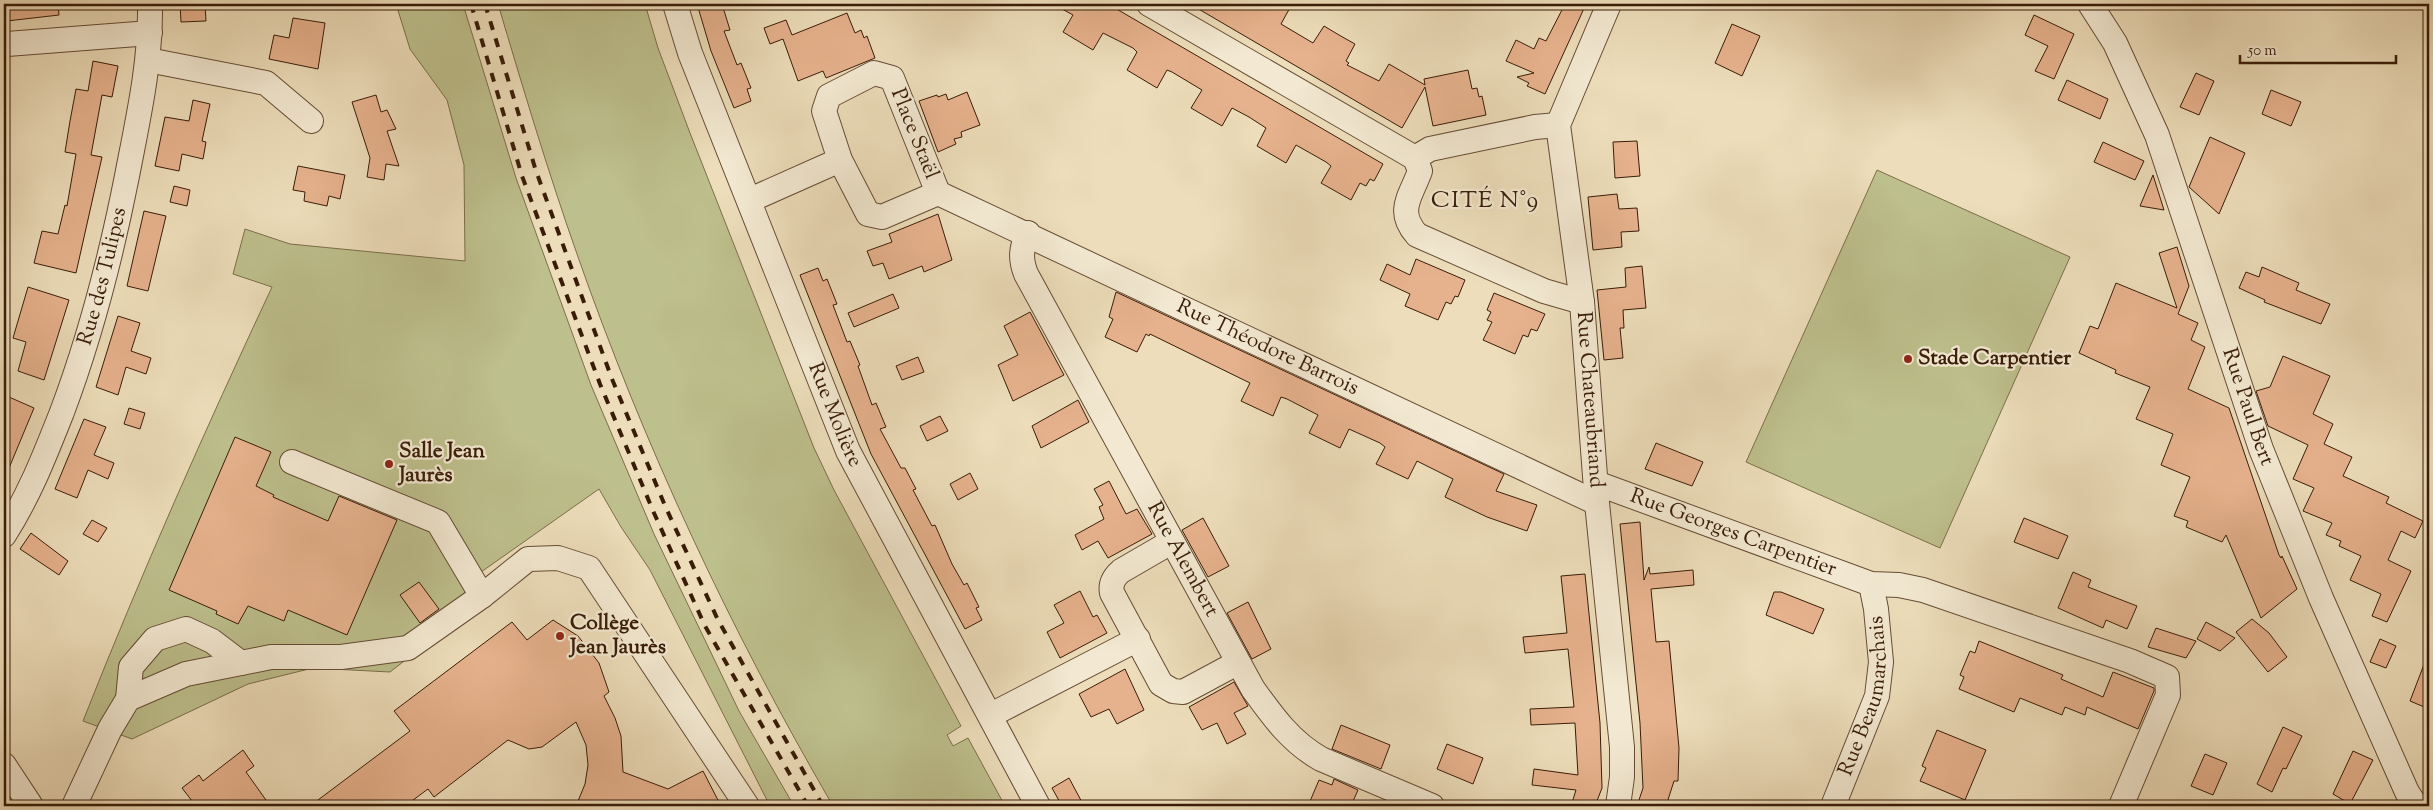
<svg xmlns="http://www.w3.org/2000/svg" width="2433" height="810" viewBox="0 0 2433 810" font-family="'Sorts Mill Goudy',serif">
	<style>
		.green { fill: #bdbf8c; stroke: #7b6e4a }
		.building { fill: #e6b28d; stroke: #391c08 }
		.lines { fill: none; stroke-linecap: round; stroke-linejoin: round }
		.minor-casing { stroke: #664c34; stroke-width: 26 }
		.minor { stroke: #f3e9d2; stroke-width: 24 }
		.rail { stroke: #391c08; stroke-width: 4; stroke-dasharray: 9 9; stroke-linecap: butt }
		.poi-dot { fill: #8f2418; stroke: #f3e9d2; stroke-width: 2 }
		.labels { text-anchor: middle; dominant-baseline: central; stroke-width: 4.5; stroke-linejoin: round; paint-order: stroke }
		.street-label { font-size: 21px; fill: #391c08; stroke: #f3e9d2 }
		.poi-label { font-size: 21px; font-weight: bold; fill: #391c08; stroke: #f3e9d2; text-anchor: start }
		.quarter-label { font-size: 24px; letter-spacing: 1px; fill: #391c08; stroke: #f3e9d2 }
	</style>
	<rect width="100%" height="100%" fill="#edddba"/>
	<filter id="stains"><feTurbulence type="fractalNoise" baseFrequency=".004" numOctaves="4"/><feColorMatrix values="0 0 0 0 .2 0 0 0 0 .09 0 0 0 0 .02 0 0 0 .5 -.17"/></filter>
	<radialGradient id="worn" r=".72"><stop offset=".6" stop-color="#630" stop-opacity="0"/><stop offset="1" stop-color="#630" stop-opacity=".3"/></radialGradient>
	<g class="green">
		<path d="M396,4H463L516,178L591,385L654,534L739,711L794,806H770L650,570L621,527L599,489L464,584L478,604L390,672L313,668L248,684L132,739L83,721C141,574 205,430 272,287L233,274L245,229L290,244L465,261L464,165L447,100L410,49Z"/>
		<path d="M498,4H645L658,48L690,133L814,448L834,490L961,726L947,735L953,746L968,738L1005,806H833C731,631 644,446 577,254C548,172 523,88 498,4Z"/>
		<polygon points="1877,170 2070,257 1940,548 1746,462"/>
	</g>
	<g class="building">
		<polygon points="6,4 58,4 59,15 7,21"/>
		<polygon points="180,4 205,4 206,21 181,22"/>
		<polygon points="697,4 722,4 730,30 724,31 737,65 741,63 751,88 747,89 751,101 734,108 711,51"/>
		<polygon points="1053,4 1108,4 1383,164 1374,181 1370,179 1366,186 1360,183 1351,200 1321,183 1331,166 1326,162 1296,145 1286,163 1257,146 1266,128 1249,117 1232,108 1222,126 1191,108 1202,90 1172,72 1167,70 1157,88 1127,70 1137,52 1133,48 1103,33 1093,50 1063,32 1073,15"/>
		<polygon points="1190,4 1292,4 1281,24 1313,43 1324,26 1339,35 1355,44 1346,61 1349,63 1347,65 1379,81 1389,64 1425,85 1424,79 1468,70 1472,89 1477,88 1479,97 1482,96 1486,115 1433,126 1425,87 1402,128"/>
		<polygon points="1565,4 1586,4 1545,94 1527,86 1529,83 1517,77 1534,73 1506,61 1516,40 1534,49 1539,38 1546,41"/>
		<polygon points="847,13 855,33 861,30 864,38 867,36 875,58 826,78 823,71 798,81 783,39 770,44 764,28 786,20 792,35"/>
		<polygon points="2034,15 2074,34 2054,79 2035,71 2048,46 2025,35"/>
		<polygon points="293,18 325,23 318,69 269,59 274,35 289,38"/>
		<polygon points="1732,24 1760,36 1742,76 1715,63"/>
		<polygon points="93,61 118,66 112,97 102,95 91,155 102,157 76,273 34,263 42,231 58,234 65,205 67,206 76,154 65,152 70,121 76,89 88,91"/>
		<polygon points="2196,73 2214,81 2199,115 2180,107"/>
		<polygon points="2067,80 2108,99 2100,119 2058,100"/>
		<polygon points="2271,90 2301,102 2291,126 2262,114"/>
		<polygon points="967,92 980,125 961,132 962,137 954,139 956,144 938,152 919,101 937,95 938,97 946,94 948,100"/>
		<polygon points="376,95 381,112 387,110 396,129 387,131 399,166 386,164 384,180 367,177 370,158 352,102"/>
		<polygon points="193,100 210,104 202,141 206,142 203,159 182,154 179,171 155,166 165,117 189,121"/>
		<polygon points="2210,137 2245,153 2219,214 2189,187"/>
		<polygon points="1637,141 1640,176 1615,178 1613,142"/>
		<polygon points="2103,142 2144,161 2135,180 2094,162"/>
		<polygon points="298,166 345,175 340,199 329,196 327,206 304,201 305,192 293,190"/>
		<polygon points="2153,175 2164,210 2140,206"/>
		<polygon points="174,186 190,190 187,206 170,202"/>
		<polygon points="1617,194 1619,209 1637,208 1639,231 1621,232 1622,247 1593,250 1588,197"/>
		<polygon points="144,211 166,216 148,291 127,286"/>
		<polygon points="938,214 952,260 924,272 922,266 889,279 883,263 873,266 867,251 892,242 889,234"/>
		<polygon points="2177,247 2189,286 2178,314 2198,323 2191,340 2205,347 2188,389 2229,408 2279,555 2281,558 2282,556 2297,589 2261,618 2226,535 2222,542 2186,527 2188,521 2174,516 2190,477 2161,465 2173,434 2136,419 2150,387 2115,373 2116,370 2079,353 2090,326 2098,329 2116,283 2177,308 2159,253"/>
		<polygon points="1416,259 1465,280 1458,297 1455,296 1451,304 1446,302 1438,320 1405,306 1410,294 1380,280 1387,264 1410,275"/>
		<polygon points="1642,266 1646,308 1623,310 1624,328 1620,328 1623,358 1604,360 1597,290 1626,287 1625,268"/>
		<polygon points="2262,267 2299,283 2296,290 2330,304 2321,324 2264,302 2265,300 2239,288 2246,272 2259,277"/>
		<polygon points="818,268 823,281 827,279 837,304 833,305 847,342 850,341 860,365 858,366 872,405 876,403 886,427 880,429 901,468 905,468 916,489 913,490 932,526 935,525 939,534 952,564 964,585 967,583 979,607 976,608 982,620 965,629 871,454 800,275"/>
		<polygon points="28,287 69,300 44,380 18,371 26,342 13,338"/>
		<polygon points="1116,292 1504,474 1496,491 1537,505 1527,531 1487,517 1445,497 1453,479 1417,461 1408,479 1376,464 1385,447 1380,443 1349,429 1340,448 1309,433 1318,415 1287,399 1281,397 1273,416 1241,401 1250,383 1150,334 1149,336 1146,334 1137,352 1105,337 1113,319 1109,317"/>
		<polygon points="1494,293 1545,314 1537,331 1531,329 1528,337 1523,335 1515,354 1483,340 1492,322 1487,320 1491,312 1487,310"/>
		<polygon points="893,294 899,308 854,327 848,313"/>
		<polygon points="1030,312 1064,375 1013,401 998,365 1018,355 1004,326"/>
		<polygon points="118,316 140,323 131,351 151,358 146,374 126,367 118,395 96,387"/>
		<polygon points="2283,356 2330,376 2313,414 2333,424 2324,444 2352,457 2343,476 2389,497 2386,503 2423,521 2415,538 2401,531 2388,560 2411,571 2387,622 2372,616 2381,594 2350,580 2361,556 2339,546 2341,541 2326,535 2332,523 2303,511 2314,488 2293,479 2308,445 2268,426 2256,391 2270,387"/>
		<polygon points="918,357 924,372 902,380 896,366"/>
		<polygon points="9,397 34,408 4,480 4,409"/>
		<polygon points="1078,400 1089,422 1041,448 1032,426"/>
		<polygon points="129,408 145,413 140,429 124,424"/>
		<polygon points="940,416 948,431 927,441 920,426"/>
		<polygon points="84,419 106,427 94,455 114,463 108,479 88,470 77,498 55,489"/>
		<polygon points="235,437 271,452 256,486 274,495 273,497 328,521 339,496 397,520 347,635 288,610 284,621 248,606 238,624 216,614 217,611 169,590"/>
		<polygon points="1656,443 1703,462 1692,486 1645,469"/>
		<polygon points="970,473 978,489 958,500 950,484"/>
		<polygon points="1109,481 1126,514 1137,509 1152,534 1108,558 1098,541 1082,550 1075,535 1104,519 1099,507 1103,505 1094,489"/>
		<polygon points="1203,518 1229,566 1208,577 1182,530"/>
		<polygon points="2024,518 2068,536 2058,559 2014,542"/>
		<polygon points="92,520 107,528 98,542 83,534"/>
		<polygon points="1640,522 1644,580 1649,567 1650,574 1693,570 1694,585 1651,589 1656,642 1669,641 1679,748 1678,781 1674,781 1666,806 1637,806 1643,788 1640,723 1620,524"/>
		<polygon points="31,533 68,561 59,575 20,549"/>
		<polygon points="2073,572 2091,580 2088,587 2137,606 2127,629 2106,620 2103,628 2058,608"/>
		<polygon points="1585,574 1600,723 1602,788 1595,806 1571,806 1576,790 1532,785 1534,769 1578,775 1575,723 1531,725 1530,709 1574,707 1568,649 1525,653 1523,637 1567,633 1561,576"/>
		<polygon points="419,582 439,609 420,623 400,595"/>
		<polygon points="1080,591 1093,617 1097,615 1107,633 1060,658 1047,632 1064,623 1054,605"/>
		<polygon points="1774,592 1781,592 1824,609 1813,634 1766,615"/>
		<polygon points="1248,602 1271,649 1252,659 1227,613"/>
		<polygon points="2252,619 2269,633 2287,657 2268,672 2236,632"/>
		<polygon points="553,620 578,636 599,663 609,692 604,696 615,718 621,736 623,772 668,789 703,771 721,806 576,806 585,784 588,765 586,745 576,722 542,747 529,749 508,740 434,797 428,789 405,806 310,806 410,731 394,711 512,622 527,640"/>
		<polygon points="2206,622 2235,638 2220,651 2197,639"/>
		<polygon points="2156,628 2196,641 2186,658 2148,647"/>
		<polygon points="2380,639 2396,646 2386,668 2370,662"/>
		<polygon points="1979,641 2063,675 2061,679 2103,697 2113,672 2154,688 2154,691 2138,729 2087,707 2085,715 2065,707 2062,715 2020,698 2014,712 1959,689 1964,677 1960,675 1970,651 1975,653"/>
		<polygon points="2428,654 2429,654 2429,709 2410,701"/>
		<polygon points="1125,669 1144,710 1117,724 1109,709 1091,717 1079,694"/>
		<polygon points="1234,682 1248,706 1234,713 1246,734 1227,744 1217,723 1202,730 1189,707"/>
		<polygon points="1341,725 1390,745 1381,769 1332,749"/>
		<polygon points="2283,727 2302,736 2286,769 2283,768 2272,792 2257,784"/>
		<polygon points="1937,730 1986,750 1965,800 1920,781 1926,768 1922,766"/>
		<polygon points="1447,744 1483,758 1473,784 1437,769"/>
		<polygon points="243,750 254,766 246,772 266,800 257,806 196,806 182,788 199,775 203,781"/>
		<polygon points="2353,751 2373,760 2350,804 2333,794"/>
		<polygon points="2205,754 2227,763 2213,795 2191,786"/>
		<polygon points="1069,778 1084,806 1062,806 1052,788"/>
		<polygon points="1334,779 1358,790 1351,806 1308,806 1319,780 1332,785"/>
	</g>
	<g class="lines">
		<g class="minor-casing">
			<g id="minor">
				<path id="s1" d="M675,4L690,53L848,451L1038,806"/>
				<path d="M1149,4L1415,158L1420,171C1410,198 1396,211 1417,235L1544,291L1582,302"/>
				<path id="s2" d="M1609,4L1558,125L1582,302L1597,503L1622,747V777L1618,806"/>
				<path id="s3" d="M2090,4L2115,43L2157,135L2261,449L2321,598L2407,792L2416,806"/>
				<polyline points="7,44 150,33"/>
				<polyline points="148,60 266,83 311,121"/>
				<polygon points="874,73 892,78 938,193 882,217 868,214 840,160 824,111 829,96"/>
				<polyline points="1415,158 1430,149 1535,127 1558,125"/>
				<path id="s4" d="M938,193L1597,503"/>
				<polyline points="750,200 840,160"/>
				<path id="s5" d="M1028,233C1021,248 1020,259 1026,274L1253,689C1273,717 1291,742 1321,759L1432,806"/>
				<polyline points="292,462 438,522 482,596"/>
				<path id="s6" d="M1596,483L1871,584L1899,585L1923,590L2130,661L2167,677L2168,695L2121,806"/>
				<path id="s7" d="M4,535C29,496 45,455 62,412C91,335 111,257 127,176C138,119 151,62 150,4"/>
				<path d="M1171,542L1121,571C1114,577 1110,583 1112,593L1161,684L1173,691L1183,692L1237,663"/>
				<polyline points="128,699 131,667 155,639 186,629 212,641 241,663"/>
				<polyline points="991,715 1138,639"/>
				<polyline points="4,765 31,806"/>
				<polyline points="74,806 110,729 128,699 186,674 271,657 341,657 408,648 482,596 528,559 558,558 589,568 747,806"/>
				<path id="s8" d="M1833,806L1877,696L1881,662L1876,609L1871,584"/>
			</g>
		</g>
		<use href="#minor" class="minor"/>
		<g class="rail">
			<polyline points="471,4 522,176 600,384 654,513 705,626 808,806"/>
			<polyline points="485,4 536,171 612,379 666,508 718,620 823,806"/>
		</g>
	</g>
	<g class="poi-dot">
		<circle cx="1908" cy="359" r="5"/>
		<circle cx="389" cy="464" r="5"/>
		<circle cx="560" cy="636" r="5"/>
	</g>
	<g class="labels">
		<g class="street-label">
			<text transform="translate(914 134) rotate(68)">Place Staël</text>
			<text stroke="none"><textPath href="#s7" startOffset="278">Rue des Tulipes</textPath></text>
			<text stroke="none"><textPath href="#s4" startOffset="364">Rue Théodore Barrois</textPath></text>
			<text stroke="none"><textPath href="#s2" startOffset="408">Rue Chateaubriand</textPath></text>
			<text stroke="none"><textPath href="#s3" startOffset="434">Rue Paul Bert</textPath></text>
			<text stroke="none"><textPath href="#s1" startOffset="441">Rue Molière</textPath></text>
			<text stroke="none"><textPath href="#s6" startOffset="146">Rue Georges Carpentier</textPath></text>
			<text stroke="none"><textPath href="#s5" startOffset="368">Rue Alembert</textPath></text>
			<text stroke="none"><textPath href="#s8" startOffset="116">Rue Beaumarchais</textPath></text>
		</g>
		<g class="poi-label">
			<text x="1918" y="359">Stade Carpentier</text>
			<text x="399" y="452">Salle Jean<tspan x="399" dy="24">Jaurès</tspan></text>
			<text x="570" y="624">Collège<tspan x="570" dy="24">Jean Jaurès</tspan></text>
		</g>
		<g class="quarter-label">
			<text x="1485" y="201">CITÉ N°9</text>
		</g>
	</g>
	<rect width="2433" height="810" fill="none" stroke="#edddba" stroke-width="20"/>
	<rect x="5" y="5" width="2423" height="800" fill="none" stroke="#391c08" stroke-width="2.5"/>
	<rect x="10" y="10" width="2413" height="790" fill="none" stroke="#391c08"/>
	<path d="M2240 55v8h156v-8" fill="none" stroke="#391c08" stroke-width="2.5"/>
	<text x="2248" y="55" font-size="15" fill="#391c08" stroke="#f3e9d2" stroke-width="4" paint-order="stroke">50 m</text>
	<rect width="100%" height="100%" filter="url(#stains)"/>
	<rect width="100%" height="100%" fill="url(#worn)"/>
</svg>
